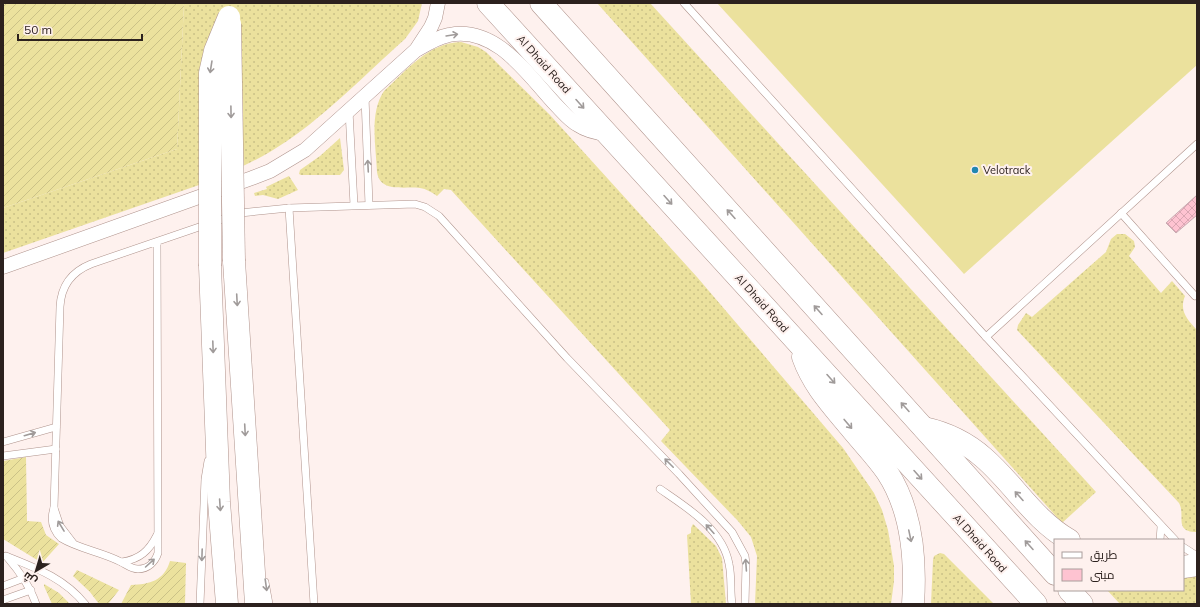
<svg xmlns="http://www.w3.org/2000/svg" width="1200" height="607" viewBox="0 0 1200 607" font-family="Mulish,Cairo,sans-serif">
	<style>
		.grass { fill: url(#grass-dots) }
		.garden { fill: url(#garden-furrows) }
		.pitch { fill: #ebe19d }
		.building { fill: url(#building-cross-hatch); stroke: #c9abb2 }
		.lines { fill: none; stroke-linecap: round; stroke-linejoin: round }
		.service-casing { stroke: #af938c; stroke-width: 8 }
		.minor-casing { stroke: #af938c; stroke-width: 15 }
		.motorway-casing { stroke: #af938c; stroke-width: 23 }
		.service { stroke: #fff; stroke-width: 7 }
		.minor { stroke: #fff; stroke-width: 14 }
		.motorway { stroke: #fff; stroke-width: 22 }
		.motorway-bridge-casing { stroke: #af938c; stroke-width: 23; stroke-linecap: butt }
		.motorway-bridge { stroke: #fff; stroke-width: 22 }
		.oneway { stroke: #a09b9a }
		.poi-dot { fill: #2187b1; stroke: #fef1ee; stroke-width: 1.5 }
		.labels { text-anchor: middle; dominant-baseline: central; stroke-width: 4; stroke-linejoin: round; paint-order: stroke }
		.street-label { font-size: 11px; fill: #2c211e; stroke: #fef1ee }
		.poi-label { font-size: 11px; fill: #2c211e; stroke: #fef1ee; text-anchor: start }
	</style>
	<defs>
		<pattern id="grass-dots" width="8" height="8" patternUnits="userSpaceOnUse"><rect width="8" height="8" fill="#ebe19d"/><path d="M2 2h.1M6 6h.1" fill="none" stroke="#cac187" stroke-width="1.8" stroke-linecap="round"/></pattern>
		<pattern id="garden-furrows" width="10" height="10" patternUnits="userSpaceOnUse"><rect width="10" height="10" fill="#ebe19d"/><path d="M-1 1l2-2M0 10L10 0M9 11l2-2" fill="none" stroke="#cac187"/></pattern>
		<pattern id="building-cross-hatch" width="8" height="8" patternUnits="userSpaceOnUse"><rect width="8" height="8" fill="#fec3d1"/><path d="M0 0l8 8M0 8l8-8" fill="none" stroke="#daa7b3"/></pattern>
	</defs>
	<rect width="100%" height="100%" fill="#fef1ee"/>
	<g class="grass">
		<path d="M184,3H422L418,21L405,39C368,72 327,114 287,141C259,160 230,173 199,185L3,253V208L177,149Z"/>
		<polygon points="597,3 650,3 1096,492 1062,523"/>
		<path d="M461,42L478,47L486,52L550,115L697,277L843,448L874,493L882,510L888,530L894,566V581L891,604H755L757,556L751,537L738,521L661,441L670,430L451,190L444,189L437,196C432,192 426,189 420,188C404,186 380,193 377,172C376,146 369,113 384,91C407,70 428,43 461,42Z"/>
		<polygon points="340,138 344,170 340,175 301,175 299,174 300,170 320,156"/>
		<polygon points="289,176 298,190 278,199 263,195 255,196 254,193 267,189 266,187"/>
		<path d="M1117,234H1125L1134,241L1135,247L1129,256L1161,293L1172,281L1185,296C1179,311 1187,319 1197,330V532C1173,532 1186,515 1179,503L1017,330L1018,325L1026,313L1032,317L1106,252L1111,239Z"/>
		<polygon points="693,524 716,546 722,558 726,604 691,604 687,535 691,533 691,528"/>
		<polygon points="940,553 944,554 994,604 931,604 933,560 934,556"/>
		<polygon points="1197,574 1197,604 1120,604 1107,590 1183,590 1183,576"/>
	</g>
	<g class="garden">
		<polygon points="3,3 184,3 177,149 3,208"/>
		<polygon points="26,457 27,521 41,522 46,535 59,544 42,563 3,539 3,461"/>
		<path d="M170,561L186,563L185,604H121L131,585C150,584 164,581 170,561Z"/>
		<polygon points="77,570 119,590 108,604 99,604 90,592 73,576"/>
		<polygon points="44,584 59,593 70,604 52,604 44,586"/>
	</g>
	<polygon class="pitch" points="717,3 1197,3 1197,65 964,274"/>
	<polygon class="building" points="1197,195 1197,215 1176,233 1166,223"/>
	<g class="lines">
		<g class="service-casing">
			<g id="service">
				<polyline points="684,3 986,337 1175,540"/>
				<polyline points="365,97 369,205"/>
				<polyline points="349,111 354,205"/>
				<polyline points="289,208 314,604"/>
				<polyline points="1121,213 1195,296"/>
				<path d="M157,242L158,553C155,562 148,569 138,569C131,569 127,565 121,562C102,552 79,549 61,538C52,529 50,520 54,508L60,307C61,286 71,272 91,264L240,213L289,208L415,204L425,207L439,216L567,358L679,474L732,532L745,556L746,564L745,604"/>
				<polyline points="986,337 1197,144"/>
				<polyline points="3,442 56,427"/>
				<polyline points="3,456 56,449"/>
				<path d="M660,489C686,507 723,529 729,564C732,577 730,591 732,604"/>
				<polyline points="54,508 60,526 73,543"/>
				<polyline points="1160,540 1161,527"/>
				<polyline points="1183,547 1197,556"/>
				<path d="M6,556C36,568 64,578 85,604"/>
				<path d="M7,557C20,572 30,586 36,604"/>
				<path d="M122,562C140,559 149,551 157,535"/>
				<polyline points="265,582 269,604"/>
				<polyline points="3,586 24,578"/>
				<polyline points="3,600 31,590"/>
				<polyline points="200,604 205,479 208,461"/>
			</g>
		</g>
		<g class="minor-casing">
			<g id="minor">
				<path d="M418,49C428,43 438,37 449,35C496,25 528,75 556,105C563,112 569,120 578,125C587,131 597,133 607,134"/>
				<polyline points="3,267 252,178 270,171 305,150 416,50 431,27 435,18 438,3"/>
			</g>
		</g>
		<g class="motorway-casing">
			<g id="motorway">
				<polyline points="488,3 1036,604"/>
				<polyline points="541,3 1055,574"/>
				<polyline points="234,261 256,604"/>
				<polyline points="210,266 219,502 227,604"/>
				<path d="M803,357C813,385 831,404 850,427C862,442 876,456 887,472C912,510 916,560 913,604"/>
				<path d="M924,428C947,433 966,442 984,458C1014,484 1034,520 1069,540"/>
				<polyline points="1183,567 1197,565"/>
				<polyline points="1069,590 1082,604"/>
			</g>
		</g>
		<use href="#service" class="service"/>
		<use href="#minor" class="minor"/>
		<use href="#motorway" class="motorway"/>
		<g class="motorway-bridge-casing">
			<g id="motorway-bridge">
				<polyline points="230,24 234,261"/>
				<polyline points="210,266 210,73 215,51 229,17"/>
			</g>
		</g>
		<use href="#motorway-bridge" class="motorway-bridge"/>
	</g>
	<defs><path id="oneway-shaft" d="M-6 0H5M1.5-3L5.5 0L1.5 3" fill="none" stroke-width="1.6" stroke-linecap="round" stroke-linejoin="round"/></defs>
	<g class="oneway">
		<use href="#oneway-shaft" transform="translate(452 35) rotate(-9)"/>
		<use href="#oneway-shaft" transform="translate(211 67) rotate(99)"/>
		<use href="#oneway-shaft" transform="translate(580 104) rotate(48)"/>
		<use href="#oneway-shaft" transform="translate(231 112) rotate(89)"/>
		<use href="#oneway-shaft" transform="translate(368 166) rotate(-93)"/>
		<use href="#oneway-shaft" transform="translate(668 200) rotate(48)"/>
		<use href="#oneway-shaft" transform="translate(731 214) rotate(-132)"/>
		<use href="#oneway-shaft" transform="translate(237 300) rotate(87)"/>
		<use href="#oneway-shaft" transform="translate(818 310) rotate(-132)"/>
		<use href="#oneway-shaft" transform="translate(213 347) rotate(88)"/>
		<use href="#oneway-shaft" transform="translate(831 379) rotate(48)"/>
		<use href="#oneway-shaft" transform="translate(905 407) rotate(-132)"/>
		<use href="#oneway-shaft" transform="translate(848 424) rotate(50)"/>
		<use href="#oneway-shaft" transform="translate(245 430) rotate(87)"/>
		<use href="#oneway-shaft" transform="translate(30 434) rotate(-16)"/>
		<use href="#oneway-shaft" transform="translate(669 463) rotate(-135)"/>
		<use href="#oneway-shaft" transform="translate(918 475) rotate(48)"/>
		<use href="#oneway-shaft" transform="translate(1019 496) rotate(-132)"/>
		<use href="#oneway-shaft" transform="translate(220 505) rotate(86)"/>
		<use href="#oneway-shaft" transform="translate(61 526) rotate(-121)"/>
		<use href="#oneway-shaft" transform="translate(710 529) rotate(-132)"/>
		<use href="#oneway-shaft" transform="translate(910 536) rotate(78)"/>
		<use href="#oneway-shaft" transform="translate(1029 545) rotate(-132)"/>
		<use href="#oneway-shaft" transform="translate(202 555) rotate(92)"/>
		<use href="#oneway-shaft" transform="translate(150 563) rotate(-42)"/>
		<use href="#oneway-shaft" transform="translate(746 565) rotate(-94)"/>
		<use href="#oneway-shaft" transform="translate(266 585) rotate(82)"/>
	</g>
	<circle class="poi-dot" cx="975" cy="170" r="4"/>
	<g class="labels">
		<g class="street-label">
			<text transform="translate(544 64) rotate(48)">Al Dhaid Road</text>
			<text transform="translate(762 303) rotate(48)">Al Dhaid Road</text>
			<text transform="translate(980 543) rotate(48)">Al Dhaid Road</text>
		</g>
		<g class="poi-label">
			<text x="983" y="170">Velotrack</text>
		</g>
	</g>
	<rect width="1200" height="607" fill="none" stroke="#2c211e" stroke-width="8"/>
	<rect x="1054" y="539" width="130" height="52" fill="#fef1ee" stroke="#aa9e9b"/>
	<rect x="1062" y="552" width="20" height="6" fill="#ffffff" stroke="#aa9e9b"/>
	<text x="1090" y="559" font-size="12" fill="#2c211e">طريق</text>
	<rect x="1062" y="569" width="20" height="12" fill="#fec3d1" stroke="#aa9e9b"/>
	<text x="1090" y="579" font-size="12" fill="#2c211e">مبنى</text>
	<g transform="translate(36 571) rotate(218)" stroke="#fef1ee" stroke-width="3" paint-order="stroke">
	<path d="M0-3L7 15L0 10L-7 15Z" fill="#2c211e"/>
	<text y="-6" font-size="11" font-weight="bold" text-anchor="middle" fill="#2c211e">ش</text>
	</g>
	<path d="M18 34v6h124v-6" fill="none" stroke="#2c211e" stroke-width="2"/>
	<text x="24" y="34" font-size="12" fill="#2c211e" stroke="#fef1ee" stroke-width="3" paint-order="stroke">50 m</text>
</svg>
